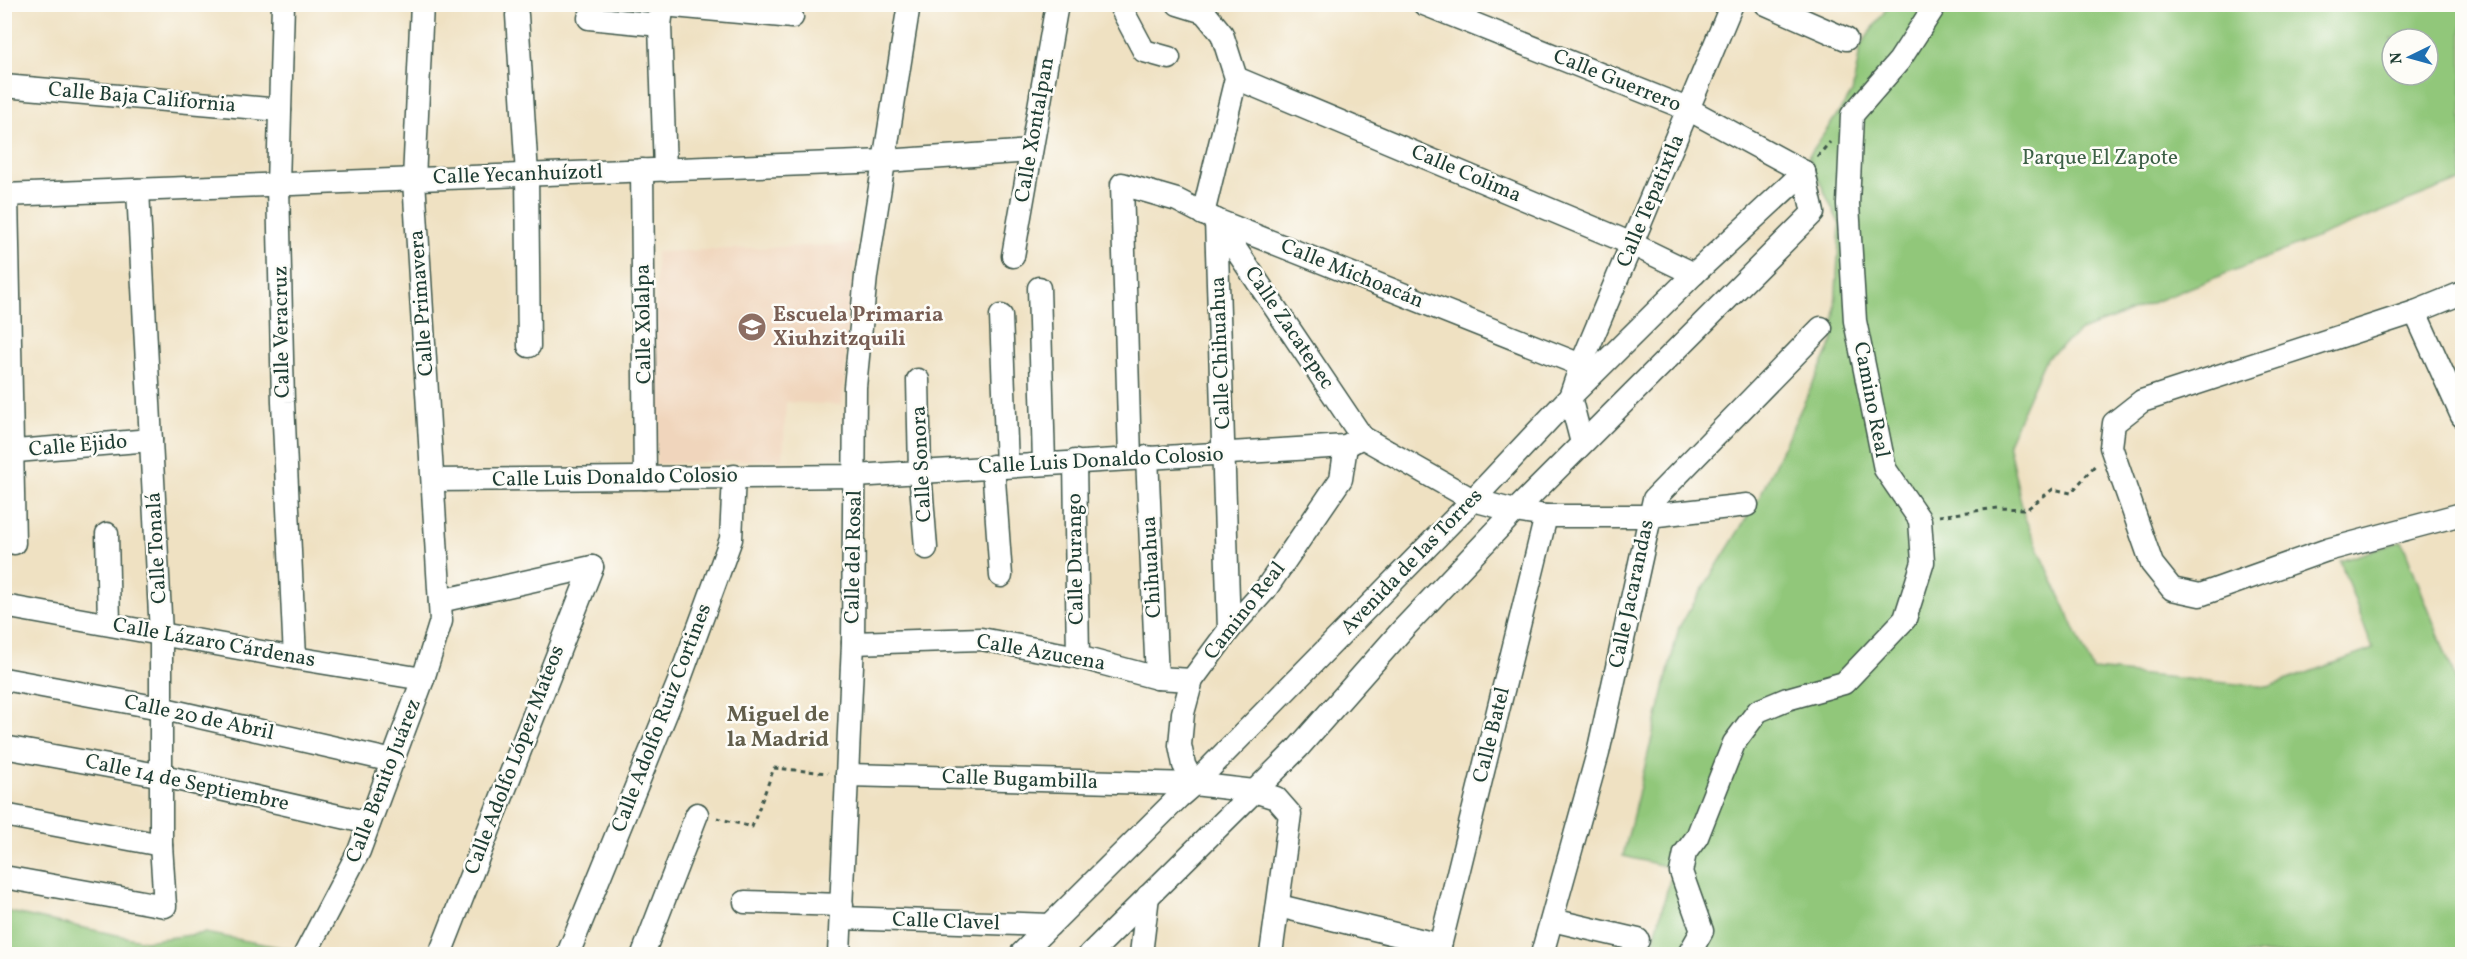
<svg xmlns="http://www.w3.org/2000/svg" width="2467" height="959" viewBox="0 0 2467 959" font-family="Vollkorn,serif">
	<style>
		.built { fill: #f0d5bc }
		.green { fill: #91c77a; stroke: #588257; stroke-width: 1.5; fill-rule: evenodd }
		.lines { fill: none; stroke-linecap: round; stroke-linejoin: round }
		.minor-casing { stroke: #3e5649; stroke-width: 25 }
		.path { stroke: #3e5649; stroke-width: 3; stroke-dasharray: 4.5 4.5; stroke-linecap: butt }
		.minor { stroke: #fff; stroke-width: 22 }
		.labels { text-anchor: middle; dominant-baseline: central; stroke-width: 5; stroke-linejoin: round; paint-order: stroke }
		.street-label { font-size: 21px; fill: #1f3d34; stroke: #fdfcf7 }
		.park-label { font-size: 21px; fill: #3c6046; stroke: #fdfcf7 }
		.education-label { font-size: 21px; font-weight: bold; fill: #785e54; stroke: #fdfcf7; text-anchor: start }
		.neighbourhood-label { font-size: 22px; font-weight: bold; fill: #625e4b; stroke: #fdfcf7 }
	</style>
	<rect width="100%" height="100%" fill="#fdfcf7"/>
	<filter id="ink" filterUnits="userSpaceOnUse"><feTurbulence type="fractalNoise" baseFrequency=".0167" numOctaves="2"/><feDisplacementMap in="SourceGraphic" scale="12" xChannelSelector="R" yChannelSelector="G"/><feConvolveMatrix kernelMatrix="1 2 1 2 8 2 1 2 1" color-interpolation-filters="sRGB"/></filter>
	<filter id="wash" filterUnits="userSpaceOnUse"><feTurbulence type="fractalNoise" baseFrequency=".008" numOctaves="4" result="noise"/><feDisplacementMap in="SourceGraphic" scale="24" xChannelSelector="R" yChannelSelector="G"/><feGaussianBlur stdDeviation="1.35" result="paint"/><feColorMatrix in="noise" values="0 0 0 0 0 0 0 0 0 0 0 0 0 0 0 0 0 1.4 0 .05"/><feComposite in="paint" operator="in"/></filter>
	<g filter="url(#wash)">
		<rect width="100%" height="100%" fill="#efe1c2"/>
		<polygon class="built" points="856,244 842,405 786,402 783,459 656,464 656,252"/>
		<g class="green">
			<path d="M1889,5H2462V180L2081,331L2046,358L2008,443L2024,516L2093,670L2268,687L2373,649L2340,561L2402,541L2462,696V954H1650L1673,868L1623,856L1679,627L1759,498L1833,341L1840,225L1808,157L1852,93L1861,45ZM2392,39H2428V75H2392Z"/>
			<polygon points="5,911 145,941 205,933 299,951 297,954 5,954"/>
		</g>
	</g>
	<g filter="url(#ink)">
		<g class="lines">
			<g class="minor-casing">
				<g id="minor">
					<polyline points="283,4 278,185 283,402 295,658"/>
					<polyline points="663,4 660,25 665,170"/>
					<polyline points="1119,4 1144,51 1169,58"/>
					<polyline points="1178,4 1204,12"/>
					<polyline points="1424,4 1690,110 1804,172"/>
					<polyline points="1766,4 1846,39"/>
					<polyline points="663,5 792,17"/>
					<polyline points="517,15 527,175 529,346"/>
					<polyline points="589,18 660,25"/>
					<polyline points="1236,78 1632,244 1694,274"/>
					<polyline points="4,86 280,110"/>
					<polyline points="642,170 645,478"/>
					<polyline points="4,195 885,161 1031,151"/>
					<polyline points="7,195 14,543"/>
					<polyline points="1203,214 1236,78 1222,34 1204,12 1206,4"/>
					<polyline points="1216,220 1229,630"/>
					<polyline points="1216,220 1362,437"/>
					<polyline points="1013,256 1057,4"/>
					<polyline points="1039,288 1044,463"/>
					<polyline points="2462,293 2415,312 2142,401 2114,423 2111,447 2152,564 2172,589 2200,595 2327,550 2462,514"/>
					<polyline points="2415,312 2462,416"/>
					<polyline points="1001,316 1007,465"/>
					<polyline points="918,380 920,471 926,548"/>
					<polyline points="1582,443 1570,397 1581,365 1732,4"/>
					<polyline points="4,452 151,440"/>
					<polyline points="1147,457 1157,678"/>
					<polyline points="1130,458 1122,184 1177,200 1216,220 1581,365"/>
					<polyline points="1075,461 1078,657"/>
					<polyline points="993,466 1001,576"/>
					<polyline points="433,480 855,476 1346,446 1362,437 1473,500 1515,511 1546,516 1649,516 1747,505"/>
					<polyline points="107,534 109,624"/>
					<polyline points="440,601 592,567"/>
					<polyline points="4,606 295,658 423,679"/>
					<polyline points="853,643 981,639 1078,657 1157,678 1192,680"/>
					<polyline points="4,679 160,708 393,761"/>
					<polyline points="4,747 163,776 369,823"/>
					<polyline points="847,775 1194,784 1254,791 1276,798 1290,814 1271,954"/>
					<polyline points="1194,784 1184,765 1180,745 1183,713 1192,680 1229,630 1265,590 1341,479 1346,446"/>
					<polyline points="4,815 161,845"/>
					<polyline points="4,877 165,906 161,845 161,634 138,190"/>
					<polyline points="745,902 842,905"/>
					<polyline points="1279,906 1440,945"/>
					<polyline points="842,918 1050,925"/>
					<polyline points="1552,920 1638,940"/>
					<polyline points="305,954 359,851 423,679 441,621 414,180 422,4"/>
					<polyline points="440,954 592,567"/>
					<polyline points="568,954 678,684 731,539 734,476"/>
					<polyline points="643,954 697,814"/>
					<polyline points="839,954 853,643 855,387 866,276 909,4"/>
					<polyline points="1021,954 1179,797 1194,784 1473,500 1570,397 1694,274 1804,172"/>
					<polyline points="1090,954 1298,748 1403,629 1515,511 1813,213 1804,172"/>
					<polyline points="1141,954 1148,896"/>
					<polyline points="1438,954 1546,516"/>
					<polyline points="1542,954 1598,753 1654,499 1821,328"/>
					<polyline points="1689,954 1702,931 1681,872 1685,853 1697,837 1734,743 1758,711 1787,699 1844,683 1905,619 1923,562 1920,520 1885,469 1855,321 1848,204 1852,115 1899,61 1936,4"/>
				</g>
			</g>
			<g class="path">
				<polyline points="1817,157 1830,142"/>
				<polyline points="1939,516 1997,508 2027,509 2053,489 2071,493 2097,463"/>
				<polyline points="717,818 752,827 774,768 828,773"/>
			</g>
			<use href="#minor" class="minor"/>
		</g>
	</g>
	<defs>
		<g id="school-disc" transform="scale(1.5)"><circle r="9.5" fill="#8d6e63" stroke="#fdfcf7"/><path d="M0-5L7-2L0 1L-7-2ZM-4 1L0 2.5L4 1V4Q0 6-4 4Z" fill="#fff"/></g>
	</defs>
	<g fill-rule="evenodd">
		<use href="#school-disc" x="752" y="327"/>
	</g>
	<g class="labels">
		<g class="street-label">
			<text transform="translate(1617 81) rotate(22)">Calle Guerrero</text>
			<text transform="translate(142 98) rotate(5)">Calle Baja California</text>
			<text transform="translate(1035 130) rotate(-80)">Calle Xontalpan</text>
			<text transform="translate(1466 174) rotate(23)">Calle Colima</text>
			<text transform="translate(518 175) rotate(-2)">Calle Yecanhuízotl</text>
			<text transform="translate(1651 201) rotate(-67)">Calle Tepatixtla</text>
			<text transform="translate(1352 274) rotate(22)">Calle Michoacán</text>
			<text transform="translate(422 303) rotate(-94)">Calle Primavera</text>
			<text transform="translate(644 324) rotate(-91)">Calle Xolalpa</text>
			<text transform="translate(1289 328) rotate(56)">Calle Zacatepec</text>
			<text transform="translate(282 332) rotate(-91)">Calle Veracruz</text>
			<text transform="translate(1221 353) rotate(-92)">Calle Chihuahua</text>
			<text transform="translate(1871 400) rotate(79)">Camino Real</text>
			<text transform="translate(78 446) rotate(-5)">Calle Ejido</text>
			<text transform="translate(1101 461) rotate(-3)">Calle Luis Donaldo Colosio</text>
			<text transform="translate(922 464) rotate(-93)">Calle Sonora</text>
			<text transform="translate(615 478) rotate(-1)">Calle Luis Donaldo Colosio</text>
			<text transform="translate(157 548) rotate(-93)">Calle Tonalá</text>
			<text transform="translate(854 557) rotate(-89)">Calle del Rosal</text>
			<text transform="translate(1076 559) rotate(-91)">Calle Durango</text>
			<text transform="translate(1412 562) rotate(-46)">Avenida de las Torres</text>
			<text transform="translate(1152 567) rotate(-93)">Chihuahua</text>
			<text transform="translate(1632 594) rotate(-78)">Calle Jacarandas</text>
			<text transform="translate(1245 611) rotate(-52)">Camino Real</text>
			<text transform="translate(214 643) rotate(10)">Calle Lázaro Cárdenas</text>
			<text transform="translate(1041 653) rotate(10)">Calle Azucena</text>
			<text transform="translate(199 718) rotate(12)">Calle 20 de Abril</text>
			<text transform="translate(662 718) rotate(-69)">Calle Adolfo Ruiz Cortines</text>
			<text transform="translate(1492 735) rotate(-76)">Calle Batel</text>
			<text transform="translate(515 760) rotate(-69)">Calle Adolfo López Mateos</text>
			<text transform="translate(1020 780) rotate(2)">Calle Bugambilla</text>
			<text transform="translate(384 781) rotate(-69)">Calle Benito Juárez</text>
			<text transform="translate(187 783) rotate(12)">Calle 14 de Septiembre</text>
			<text transform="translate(946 922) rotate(2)">Calle Clavel</text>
		</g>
		<g class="park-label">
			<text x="2100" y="158">Parque El Zapote</text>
		</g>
		<g class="education-label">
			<text x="773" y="315">Escuela Primaria<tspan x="773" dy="24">Xiuhzitzquili</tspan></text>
		</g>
		<g class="neighbourhood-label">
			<text x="778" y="715">Miguel de<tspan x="778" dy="25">la Madrid</tspan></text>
		</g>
	</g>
	<rect width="2467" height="959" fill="none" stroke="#fdfcf7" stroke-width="24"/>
	<g transform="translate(2410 57) rotate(265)"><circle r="28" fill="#fdfcf7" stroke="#a4b0a9" stroke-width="1.5"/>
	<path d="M0-4.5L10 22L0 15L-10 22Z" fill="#1f6fb2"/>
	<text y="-9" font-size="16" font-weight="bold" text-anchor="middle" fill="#1f3d34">N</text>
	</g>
</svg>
